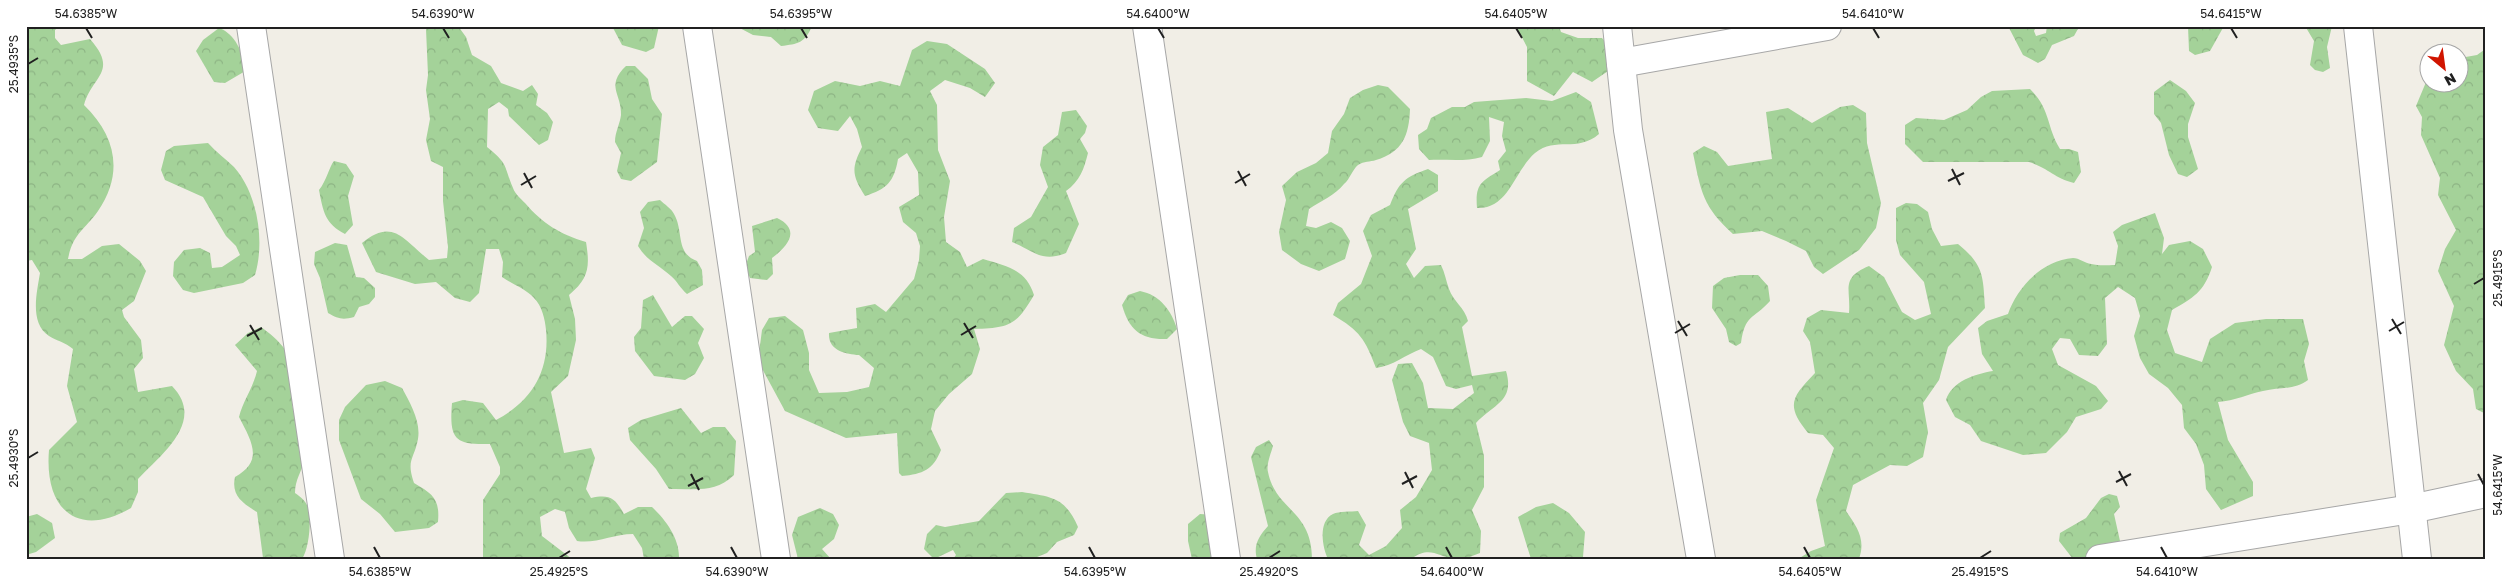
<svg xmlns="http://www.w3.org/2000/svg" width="2512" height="585" viewBox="0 0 2512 585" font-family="'Golos Text',sans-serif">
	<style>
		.forest { fill: url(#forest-crowns) }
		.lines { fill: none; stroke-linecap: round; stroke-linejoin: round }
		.minor-casing { stroke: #a7a7a7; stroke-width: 30 }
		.minor { stroke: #fff; stroke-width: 28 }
		.ticks { fill: none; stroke: #202020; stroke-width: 2 }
		.neatline { fill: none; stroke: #202020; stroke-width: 2 }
		.ticks-label { font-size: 12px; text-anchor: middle; fill: #202020 }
	</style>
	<defs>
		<pattern id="forest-crowns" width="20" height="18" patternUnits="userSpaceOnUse" patternTransform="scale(1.25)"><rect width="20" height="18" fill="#a4d299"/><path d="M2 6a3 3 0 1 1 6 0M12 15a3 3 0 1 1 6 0" fill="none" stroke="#8db484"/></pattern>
	</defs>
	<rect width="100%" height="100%" fill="#f1eee6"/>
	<g class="forest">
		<path d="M26,26H60L55,30V38L61,45L90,39C119,72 92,76 84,105C116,136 124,173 98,211C84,231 73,233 68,259H82L102,246L119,244L140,261L146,271L134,301L122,310L124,317L141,340L143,358L134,369L138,392L172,386C206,421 162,454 138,479V492L131,508C77,539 44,509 49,450L77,422L67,386L73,349C65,342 57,341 49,336C29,323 37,292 40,273L32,260L26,261Z"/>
		<path d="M429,26H458L466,37L472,55L491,66L501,83L523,91L532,85L538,94L536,105L547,113L553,122L548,140L539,145L509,116L508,109L499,102L488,109L487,147C509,165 503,164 513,188C515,194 521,199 525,203C543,224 560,234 586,242C590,267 589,278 569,295L575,319L576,340L568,376L551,392L564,453L591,448L595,458L586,489L591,498C610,494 615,498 624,514L638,507H652C666,520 680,539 679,559H644L642,548L633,534C613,534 596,544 577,541L569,528L565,512L555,509L540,517L542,536L572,559H483V500L500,474V467L490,444C455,445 449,440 452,403L463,400L483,403L496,420C532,401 550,371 546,330C545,319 542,306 534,298C526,289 512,284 502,277L503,262L499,249H486L479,293L470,302L455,298L436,282L415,284L376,272L362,243C393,217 404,240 429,260L447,258L448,247L443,201V167L431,161L426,140L430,119L426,90L428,75L426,29Z"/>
		<polygon points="612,26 659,26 654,48 646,52 622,45"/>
		<path d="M736,26H812C805,43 798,44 781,46L771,37L753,35Z"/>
		<polygon points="1516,26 1559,26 1561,32 1578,38 1602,38 1613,51 1611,69 1592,82 1573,72 1554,96 1527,81 1527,47"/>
		<polygon points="2008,26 2036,26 2034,31 2036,36 2046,33 2047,26 2079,27 2074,36 2052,45 2045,59 2038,63 2023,55"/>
		<polygon points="2188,26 2224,26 2210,51 2195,55 2189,51"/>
		<polygon points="2305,26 2332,26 2327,47 2330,68 2323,72 2315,70 2310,65 2314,41"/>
		<path d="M219,28C236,34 242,53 247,70L225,83L214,82L196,51L203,40Z"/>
		<path d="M927,41L947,44L985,69L995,83L985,97L970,88L945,80L930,91L937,105L938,150L950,181L944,217L946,242L960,252L967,267L983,259C1006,266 1026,269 1034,295C1016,326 1009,328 974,329L980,349L972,374L949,394L935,411L931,429L941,450C933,470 923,474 902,476L899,473L897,433L846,438L785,411L758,361L762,330L769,318L785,316L803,330L809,353V370L819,393L847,392L869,387L874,368L859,355C846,354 828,351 829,333L857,328L856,308L875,304L886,312L914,279L919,260L920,246L916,233L903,222L899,207L919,195L918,172L907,153L898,159C894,182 887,189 865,196C852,175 851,169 862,147L857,129L850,116L838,131L818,128L808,110L814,91L835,81L860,86L880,81L900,86L912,50Z"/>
		<polygon points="2484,50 2486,50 2486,414 2476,409 2473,389 2456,371 2444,345 2454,306 2438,271 2445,249 2456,230 2438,195 2440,178 2421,135 2422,117 2416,106 2429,75 2430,82 2460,82 2460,58 2477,55"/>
		<path d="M626,66H635L648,79L652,99L662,114L657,162L631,181L621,179L617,171L621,153L615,142C615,132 620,124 621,115C622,94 605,86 626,66Z"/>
		<polygon points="2170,80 2186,91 2195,103 2188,124 2188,137 2198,169 2187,177 2178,174 2169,155 2161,123 2154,114 2154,92"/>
		<path d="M1378,85L1388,87L1410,109C1409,135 1403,152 1376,160C1370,162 1364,161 1358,165C1352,170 1350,179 1344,184C1335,195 1321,201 1309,209L1306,226L1316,228L1331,222L1342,228L1350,241L1345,259L1319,271L1301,264L1282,250L1279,232L1286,200L1282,186L1297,172L1316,163L1328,153L1332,131L1344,114L1350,98L1363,90Z"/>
		<path d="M2030,89C2051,110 2046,126 2060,149H2069L2078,152L2081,172L2074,183C2054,178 2048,168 2029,162H1923L1905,144V125L1916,118L1944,120L1967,110L1981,97L1992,91Z"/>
		<path d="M1576,92L1591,102L1599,134C1577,153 1556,136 1535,153C1514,171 1509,209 1477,208C1475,184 1481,182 1500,170L1498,161L1506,151L1502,136L1504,122L1489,117L1490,141L1482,157C1465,162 1447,159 1429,160L1419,149L1418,135L1427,129L1431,118L1452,107H1465L1474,102L1526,98L1552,101Z"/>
		<path d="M1853,105L1866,113L1867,143L1881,203L1876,228L1859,250L1823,274L1814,267L1806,251L1786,241L1762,231L1733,234C1703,207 1701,192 1693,153L1704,146L1717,152L1728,166L1772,159L1766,112L1788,108L1812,123L1840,107Z"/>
		<path d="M1076,110L1087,126L1085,133L1080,139L1088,153C1084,169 1080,181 1066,191L1079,224L1066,253C1042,263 1034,251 1012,242L1014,228L1031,217L1048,187L1040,165L1043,147L1058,135L1062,112Z"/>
		<path d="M208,143C216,152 226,159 234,167C258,194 265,242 255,275L243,283L194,293L183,290L173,276L174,262L184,250L200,248L210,253L212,268L222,267L240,255L236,246L226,236L203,197L165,180L161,170L166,151L174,146Z"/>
		<path d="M334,161L346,164L354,176L348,196L353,225L345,234C325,224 323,211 319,190C327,180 329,167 334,161Z"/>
		<path d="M1428,169L1438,175V191L1408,209L1416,249L1406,264L1414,278L1425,266L1441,265C1445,273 1446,281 1449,289C1453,301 1465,308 1468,321L1462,327L1472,376L1506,371C1515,401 1494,404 1476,423L1484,456V487L1472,510L1481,531L1480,553C1472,556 1465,560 1456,559C1436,557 1431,545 1411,559H1328C1322,547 1318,521 1333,514C1339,511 1351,512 1358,511L1366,525L1359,545L1369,555L1386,546L1402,528L1400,510L1416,497L1432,470L1429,443L1410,436L1403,422L1392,380L1398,364L1412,363L1423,383L1428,408L1453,409L1474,393L1472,385L1456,389L1446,386L1433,357L1421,349C1405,355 1393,366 1376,368C1365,339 1360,331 1333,315L1338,303L1361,284L1372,256L1363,231L1371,215L1390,205C1399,182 1405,177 1428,169Z"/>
		<path d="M660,200C664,204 672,209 674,214C684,231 675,253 697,261L702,270L703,285L687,294C680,288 677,281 671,276C659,265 647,261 638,246L644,228L640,212L648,202Z"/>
		<path d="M1906,203L1917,204L1928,212L1932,229L1941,246L1958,244C1984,265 1983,276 1985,308L1948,347L1939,380L1923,403L1928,432L1923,457L1907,466L1890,465L1853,485L1846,511C1857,527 1866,539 1859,559H1798L1811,551L1825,546L1816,500L1834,448L1823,435L1808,433C1785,405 1792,397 1815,373L1810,342L1803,331L1807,318L1821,310L1849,313C1851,289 1840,278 1869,266L1884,277L1902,312L1915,320L1931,314L1924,282L1900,255L1896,240V208Z"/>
		<path d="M2155,213L2164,238L2162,254L2169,245L2190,241L2203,249L2212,267C2204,292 2193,298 2172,310L2167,330L2175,353L2202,362L2210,339L2235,323L2266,319H2303L2309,344L2304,361L2308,380C2295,390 2280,387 2263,391C2248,394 2235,401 2218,402L2228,440L2253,482V496L2221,510L2206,489L2204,465L2196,444L2184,428L2182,405L2168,388L2149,374L2140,358L2134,336L2140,316L2135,298L2118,287L2105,298L2107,344L2098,356L2079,355L2070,339L2060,338L2052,349L2058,365L2096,386L2108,401L2101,409L2076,417L2067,432L2046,453L2023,455L1981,441L1970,425L1955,417L1946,400C1952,381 1975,374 1993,371L1982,354L1978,328L1987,321L2008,314C2017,287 2043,260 2073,258C2079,258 2085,263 2091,264C2099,266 2108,265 2115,265L2118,246L2113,232L2122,225Z"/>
		<path d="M777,218C802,230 787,247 772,258L773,274L767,280L750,278L745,267L749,256L755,252L752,226Z"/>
		<path d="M335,243L347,245L356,277L364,278L375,288V297L369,304L359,307L354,317C343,320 338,319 328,313L320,278L314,264L315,252Z"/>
		<path d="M1740,275H1758L1768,286L1770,301C1753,320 1745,314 1741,343L1736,346L1729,342L1726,329L1712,308L1713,286L1724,278Z"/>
		<path d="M1140,291C1160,295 1171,310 1177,329L1167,339C1141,340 1129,330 1122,305L1128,295Z"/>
		<polygon points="653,295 672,327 685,316 692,316 704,329 698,343 704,358 695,374 685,380 654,376 635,351 634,337 641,328 643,300"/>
		<path d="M261,327C279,340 295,355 295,380C295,387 292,395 292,403C294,422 307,440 304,460C302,472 295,479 295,493C301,497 308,503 309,511C311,523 309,549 302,559L263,558L257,512C242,503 231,495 235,477C264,461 252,442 239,417C243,401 253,388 257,371L235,345L248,333Z"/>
		<path d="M385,381L402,388C410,403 421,421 418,439C414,460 406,459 414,483C433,494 440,499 438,522L429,528L395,532L380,514L361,499L339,440V420L345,407L366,385Z"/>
		<path d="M681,408L701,433L713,427H725L736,441L734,475C714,494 695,488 669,489L656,469L630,440L628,428L641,420Z"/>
		<path d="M1269,440L1273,446C1271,453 1266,465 1268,472C1276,511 1312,510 1312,559H1257C1253,545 1259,536 1268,526L1251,457L1256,447Z"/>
		<path d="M1022,492C1052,497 1065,497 1078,527L1074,535L1057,542L1047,553L1032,559H953L956,555L953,550L934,559L924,549L927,534L936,525L945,527L979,521L1006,493Z"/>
		<polygon points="2109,494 2117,496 2120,507 2114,514 2120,541 2115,556 2109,559 2073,559 2059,541 2060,533 2086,518 2101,498"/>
		<polygon points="1553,503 1569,513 1585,532 1583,557 1586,559 1531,559 1518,517 1536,507"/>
		<polygon points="820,508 833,514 839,525 834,539 822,549 831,559 798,559 792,535 798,517"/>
		<polygon points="37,514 52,523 55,538 36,552 26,555 26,517"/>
		<polygon points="1200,514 1214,515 1222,559 1192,559 1188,541 1188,524"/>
	</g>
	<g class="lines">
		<g class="minor-casing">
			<g id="minor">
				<polyline points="251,26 330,559"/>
				<polyline points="697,26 776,559"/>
				<polyline points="1147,26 1226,559"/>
				<polyline points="1617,26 1628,130 1701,559"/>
				<polyline points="2358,26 2417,559"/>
				<polyline points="1621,63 1827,26"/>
				<polyline points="2100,559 2411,509 2486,493"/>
			</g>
		</g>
		<use href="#minor" class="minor"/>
	</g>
	<path class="ticks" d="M86,28L92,38M443,28L449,38M801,28L807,38M1158,28L1164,38M1516,28L1522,38M1873,28L1879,38M2231,28L2237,38M28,64L38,58M1952,169L1960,185M1238,171L1246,186M524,173L532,188M1948,181L1964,173M1235,183L1250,174M521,185L536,176M2474,284L2484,278M2392,319L2401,334M1678,321L1687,336M964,323L973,338M250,325L259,340M2389,331L2404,322M1675,333L1690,324M961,335L976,326M247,336L262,328M28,458L38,452M2119,471L2127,486M1405,472L1413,488M691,474L699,490M2478,474L2484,485M2116,482L2131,474M1402,484L1417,476M688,486L703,478M374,547L380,558M731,547L737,558M1089,547L1095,558M1446,547L1452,558M1804,547L1810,558M2161,547L2167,558M559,558L570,551M1269,558L1280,551M1980,558L1991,551"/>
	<rect width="2512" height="585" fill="none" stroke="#ffffff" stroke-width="55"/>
	<g transform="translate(2444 68) rotate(151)"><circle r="24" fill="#ffffff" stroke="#a6a6a6"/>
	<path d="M0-4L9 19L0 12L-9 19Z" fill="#d01500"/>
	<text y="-8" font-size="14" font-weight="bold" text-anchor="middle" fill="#202020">N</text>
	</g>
	<rect x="28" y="28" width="2456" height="530" class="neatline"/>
	<g class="ticks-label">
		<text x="86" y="18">54.6385°W</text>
		<text x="443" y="18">54.6390°W</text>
		<text x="801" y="18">54.6395°W</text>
		<text x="1158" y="18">54.6400°W</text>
		<text x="1516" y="18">54.6405°W</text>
		<text x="1873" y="18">54.6410°W</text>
		<text x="2231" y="18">54.6415°W</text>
		<text transform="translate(14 64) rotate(-90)" y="4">25.4935°S</text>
		<text transform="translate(2498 278) rotate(-90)" y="4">25.4915°S</text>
		<text transform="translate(14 458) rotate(-90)" y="4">25.4930°S</text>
		<text transform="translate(2498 485) rotate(-90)" y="4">54.6415°W</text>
		<text x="380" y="576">54.6385°W</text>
		<text x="559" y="576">25.4925°S</text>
		<text x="737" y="576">54.6390°W</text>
		<text x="1095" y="576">54.6395°W</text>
		<text x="1269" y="576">25.4920°S</text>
		<text x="1452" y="576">54.6400°W</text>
		<text x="1810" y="576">54.6405°W</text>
		<text x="1980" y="576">25.4915°S</text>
		<text x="2167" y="576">54.6410°W</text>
	</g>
</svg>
